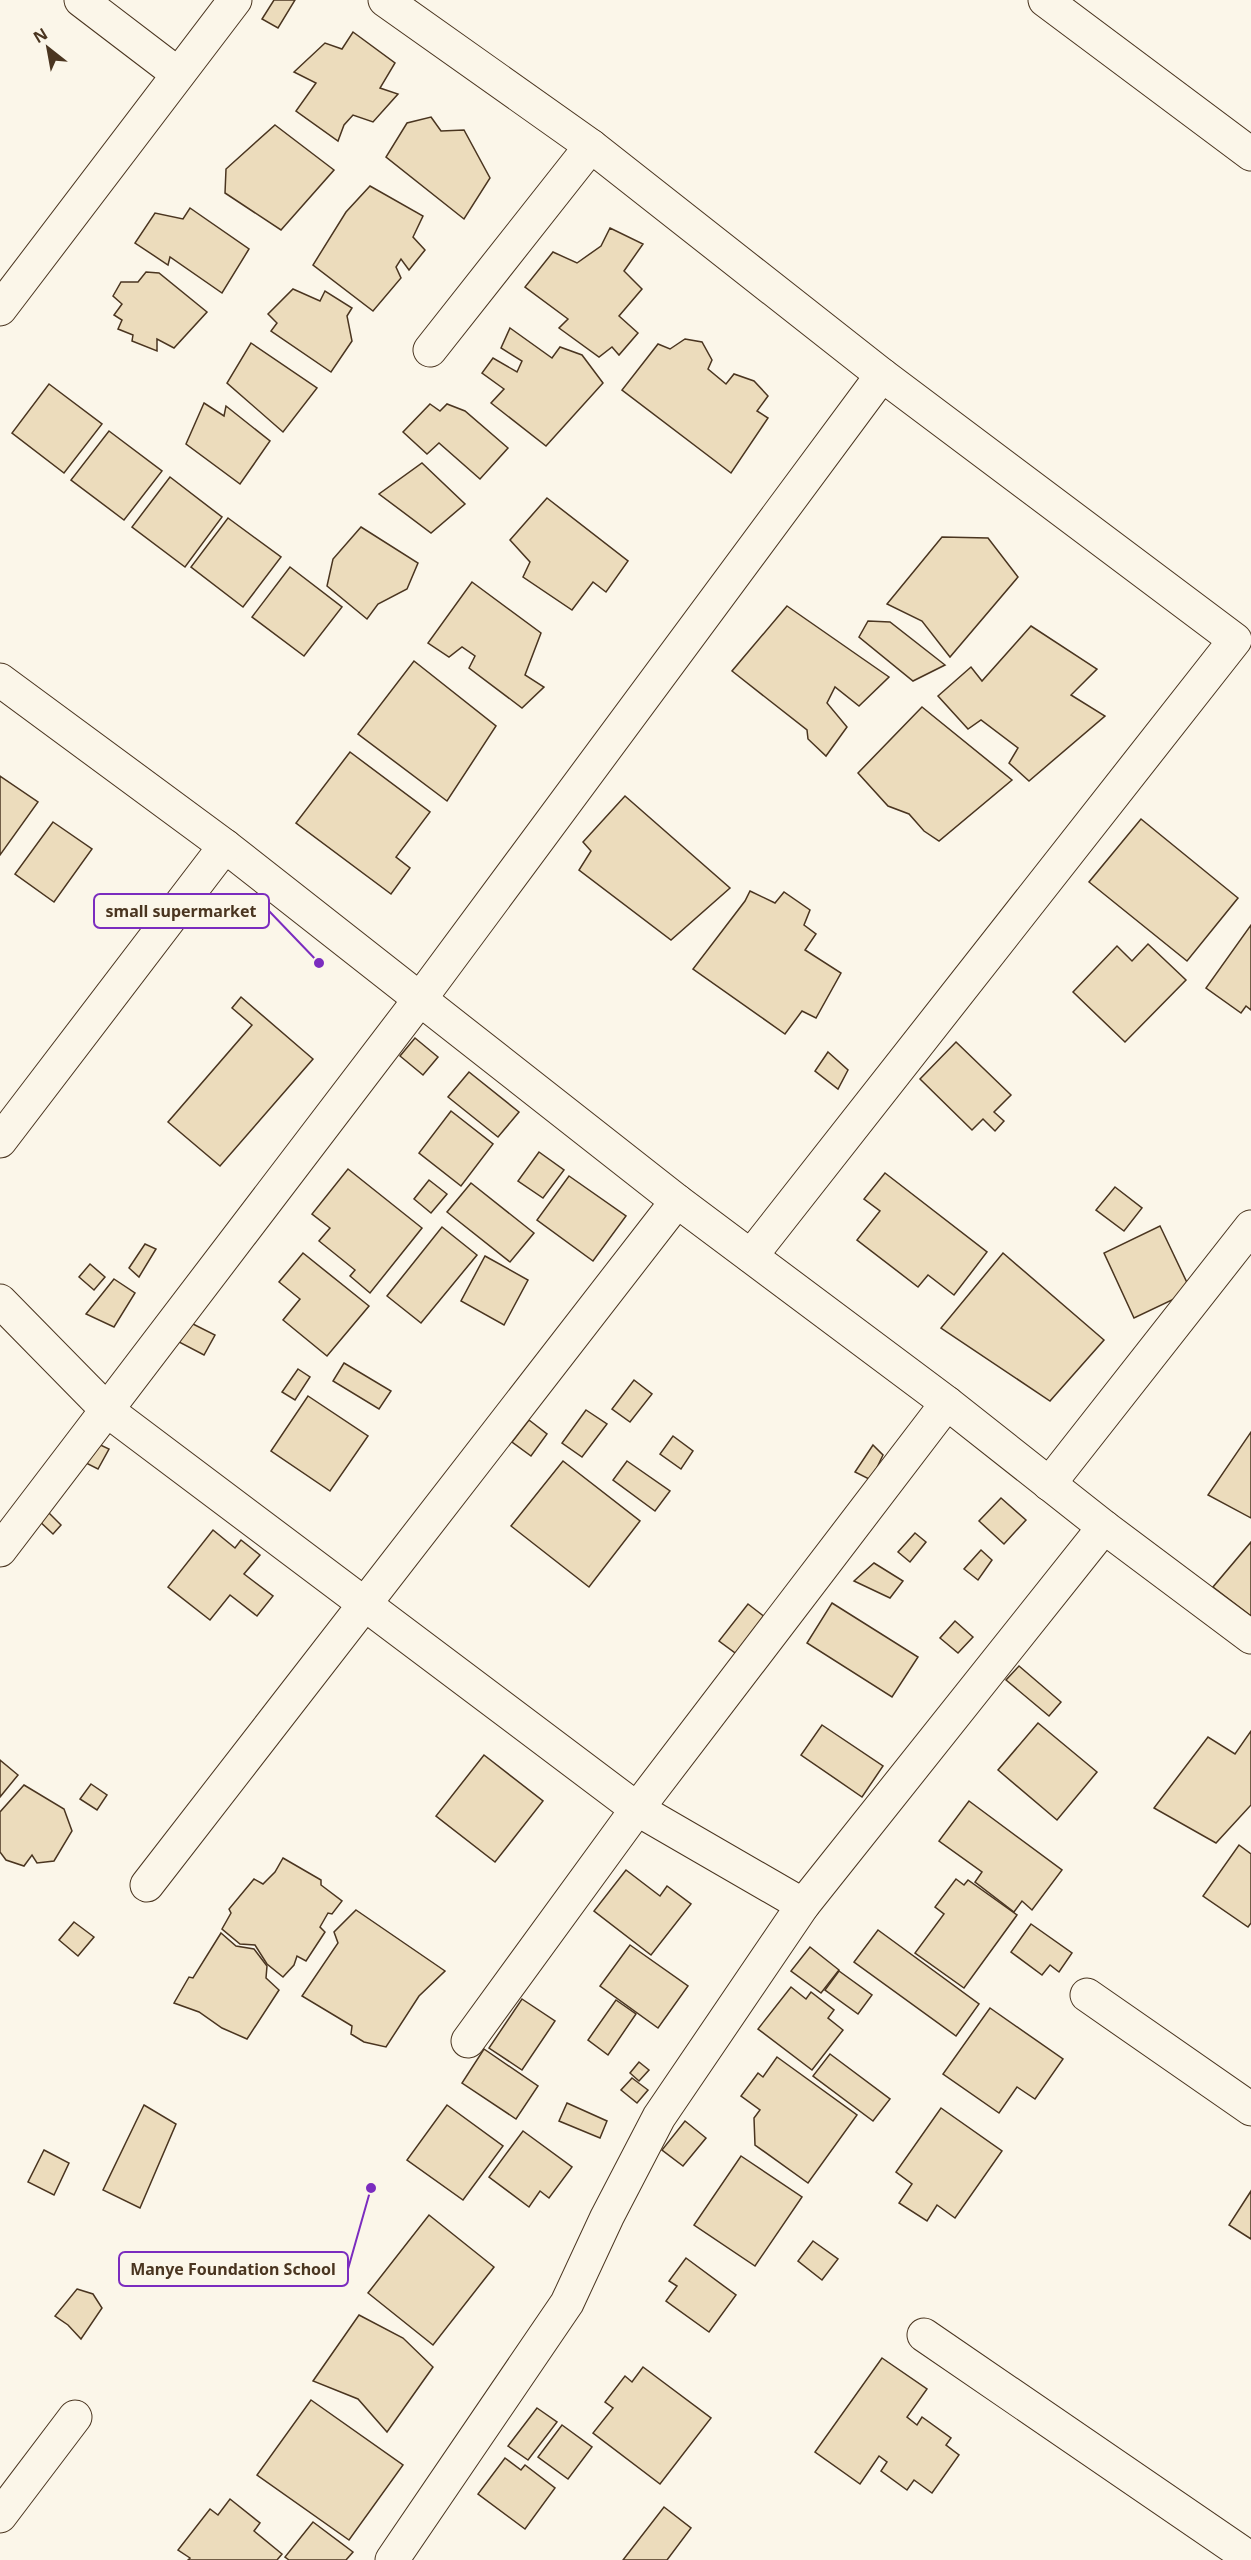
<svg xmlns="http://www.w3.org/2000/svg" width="1251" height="2560" viewBox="0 0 1251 2560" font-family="'Noto Sans',sans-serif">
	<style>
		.building { fill: #ecdcbc; stroke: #4a3520; stroke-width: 1.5 }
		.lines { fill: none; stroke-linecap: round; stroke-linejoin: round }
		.minor-casing { stroke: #4a3520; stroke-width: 35 }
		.minor { stroke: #fbf6e9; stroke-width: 33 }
		.leader { fill: none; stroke: #7b2cbf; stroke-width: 2 }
		.callout-dot { fill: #7b2cbf; stroke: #fbf6e9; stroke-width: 2 }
		.callout { fill: #fbf6e9; stroke: #7b2cbf; stroke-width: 2 }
		.callout-label { font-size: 16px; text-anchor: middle; font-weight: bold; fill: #4a3520 }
	</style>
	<rect width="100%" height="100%" fill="#fbf6e9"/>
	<g class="building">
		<polygon points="274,0 295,0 278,28 262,19"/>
		<polygon points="353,32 395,63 380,88 398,94 373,122 353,115 344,125 338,141 296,111 316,83 294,72 325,43 342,49"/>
		<polygon points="431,117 441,131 464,130 490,178 464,219 386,157 407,123"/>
		<polygon points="275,125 334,170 281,230 225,193 226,169"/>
		<polygon points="370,186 423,216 413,237 425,250 409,270 401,259 396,267 401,278 373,311 313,265 346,212"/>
		<polygon points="190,208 249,249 222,293 170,257 168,265 135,243 155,213 183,219"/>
		<polygon points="610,228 643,244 624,271 642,289 619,316 638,333 619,355 612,347 599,357 559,328 568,319 525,287 553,252 577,263 601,246"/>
		<polygon points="146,272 159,273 207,312 174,348 157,339 157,351 132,341 133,335 118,329 122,320 114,315 122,304 113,296 121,282 138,282"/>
		<polygon points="293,289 320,301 325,291 352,308 347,316 352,341 331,372 271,331 277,323 268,314"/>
		<polygon points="510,328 552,358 560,347 582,355 603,383 546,446 491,403 504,389 482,373 493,358 517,372 522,361 501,348"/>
		<polygon points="685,339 702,342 712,360 708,369 726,384 734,374 754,381 768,396 757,411 768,418 731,473 622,390 658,344 670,349"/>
		<polygon points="251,343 317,388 283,432 227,383"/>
		<polygon points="49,384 102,424 64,473 12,433"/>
		<polygon points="204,403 224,416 226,406 270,441 240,484 186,444"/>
		<polygon points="430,404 440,411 447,404 465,411 508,448 480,479 439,443 427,454 403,432"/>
		<polygon points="109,431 162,471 124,520 71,480"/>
		<polygon points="422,463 465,504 431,533 379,494"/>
		<polygon points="170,477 222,517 185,567 132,527"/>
		<polygon points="547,498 628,561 606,592 593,582 572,610 523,577 530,562 510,540"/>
		<polygon points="228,518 281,557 243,607 191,567"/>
		<polygon points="361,527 418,563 407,589 378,604 367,619 327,586 333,559"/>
		<polygon points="942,537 988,538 1018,577 950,657 922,621 887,604"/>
		<polygon points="290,567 342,607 304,656 252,617"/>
		<polygon points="472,582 541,633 525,675 544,687 522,708 469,668 475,656 462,647 449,657 428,643"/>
		<polygon points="787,606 889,677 859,706 835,687 827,703 847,727 826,756 808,739 807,730 732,671"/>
		<polygon points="868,621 890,622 945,665 913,681 859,637"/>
		<polygon points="1031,626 1097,669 1071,695 1105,716 1029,781 1009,763 1018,748 981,720 968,729 938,696 971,667 982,681"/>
		<polygon points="414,661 496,726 447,801 358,734"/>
		<polygon points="922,707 1012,780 939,841 924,831 909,814 888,806 858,773"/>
		<polygon points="350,752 430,812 396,857 410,868 391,894 296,823"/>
		<polygon points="0,776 38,802 0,855"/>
		<polygon points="625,796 730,888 671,940 579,870 591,851 583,842"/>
		<polygon points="1141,819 1238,898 1187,961 1089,882"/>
		<polygon points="53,822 92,849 54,902 15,874"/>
		<polygon points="750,891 775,903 784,892 810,910 804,925 816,934 805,950 841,973 816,1018 802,1011 785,1034 693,969 745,901"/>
		<polygon points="1251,925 1251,1010 1246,1006 1241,1013 1206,988"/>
		<polygon points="1148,944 1186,980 1125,1042 1073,992 1117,946 1132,961"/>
		<polygon points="241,997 313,1059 220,1166 168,1122 252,1025 232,1008"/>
		<polygon points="415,1038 438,1057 423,1075 400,1056"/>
		<polygon points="956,1042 1011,1095 994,1112 1004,1121 995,1131 983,1119 972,1130 920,1079"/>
		<polygon points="828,1052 848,1070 838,1089 815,1071"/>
		<polygon points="469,1072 519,1112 498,1137 448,1097"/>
		<polygon points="451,1111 493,1144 461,1186 419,1153"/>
		<polygon points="539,1152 564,1170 543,1198 518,1181"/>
		<polygon points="348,1169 422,1228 370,1293 350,1276 355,1270 319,1241 330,1228 312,1214"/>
		<polygon points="885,1173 987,1252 954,1295 928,1275 918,1287 857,1240 880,1211 864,1199"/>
		<polygon points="569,1176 626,1216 593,1261 537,1220"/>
		<polygon points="429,1180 447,1194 431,1213 414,1199"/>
		<polygon points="471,1183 534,1233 510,1262 447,1212"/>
		<polygon points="1115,1187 1142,1208 1124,1231 1096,1210"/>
		<polygon points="1160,1226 1191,1291 1134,1318 1104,1253"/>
		<polygon points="442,1227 477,1255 421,1323 387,1296"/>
		<polygon points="145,1244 156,1249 139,1277 129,1268"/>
		<polygon points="303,1253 369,1306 327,1356 283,1320 300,1299 279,1282"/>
		<polygon points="1003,1253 1104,1340 1050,1401 941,1328"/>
		<polygon points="485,1256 528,1280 504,1325 461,1301"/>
		<polygon points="90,1264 105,1277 94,1290 79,1277"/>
		<polygon points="114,1279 135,1293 114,1327 86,1314"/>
		<polygon points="189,1322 215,1335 204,1355 179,1342"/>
		<polygon points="344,1363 391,1391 379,1409 333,1381"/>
		<polygon points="298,1369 310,1377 295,1400 282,1392"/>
		<polygon points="634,1380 652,1394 630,1422 612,1409"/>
		<polygon points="308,1396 368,1436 330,1491 271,1451"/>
		<polygon points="586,1410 607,1424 582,1457 562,1443"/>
		<polygon points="529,1420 547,1434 531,1456 512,1442"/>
		<polygon points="1251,1432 1251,1518 1208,1495"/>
		<polygon points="673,1436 693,1451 681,1469 660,1454"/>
		<polygon points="90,1440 109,1449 98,1469 80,1460"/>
		<polygon points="873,1445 883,1455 871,1480 855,1472"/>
		<polygon points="563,1461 640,1521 589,1587 511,1526"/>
		<polygon points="627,1461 670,1491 655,1511 613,1480"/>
		<polygon points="1001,1498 1026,1520 1004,1544 979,1521"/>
		<polygon points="45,1509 61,1525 53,1534 36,1518"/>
		<polygon points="213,1530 235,1548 241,1540 260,1555 244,1574 273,1596 257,1616 230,1595 210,1620 168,1587"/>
		<polygon points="915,1533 926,1542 910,1562 898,1552"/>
		<polygon points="1251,1542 1251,1616 1213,1587"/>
		<polygon points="981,1550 992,1560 978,1580 964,1569"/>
		<polygon points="874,1563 903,1581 890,1598 854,1581"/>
		<polygon points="832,1603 918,1657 892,1697 807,1643"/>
		<polygon points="748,1604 770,1621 742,1658 719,1641"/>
		<polygon points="955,1621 973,1637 958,1653 940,1638"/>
		<polygon points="1019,1666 1061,1702 1049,1716 1006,1680"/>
		<polygon points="1038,1723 1097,1772 1057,1820 998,1770"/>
		<polygon points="822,1725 883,1766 862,1797 801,1755"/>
		<polygon points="1251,1731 1251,1805 1216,1843 1154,1808 1208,1737 1235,1754"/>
		<polygon points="484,1755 543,1801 495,1862 436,1816"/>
		<polygon points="0,1760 18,1775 0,1797"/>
		<polygon points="91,1784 107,1795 97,1810 80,1799"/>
		<polygon points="24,1785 64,1809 72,1831 54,1861 37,1863 32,1855 24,1866 6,1860 0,1852 0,1812"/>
		<polygon points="969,1801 1062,1870 1032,1910 1022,1901 1014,1912 975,1882 982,1872 939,1841"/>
		<polygon points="1239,1845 1251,1854 1251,1923 1248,1927 1203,1896"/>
		<polygon points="283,1858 321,1880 321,1885 342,1901 332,1914 328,1913 320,1927 325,1932 306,1961 297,1956 294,1965 283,1977 267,1964 255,1945 240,1944 222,1929 231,1913 229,1909 254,1879 263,1884 275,1872"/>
		<polygon points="626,1870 660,1896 667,1886 691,1904 651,1955 594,1911"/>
		<polygon points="956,1879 964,1885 968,1880 1017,1915 964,1988 915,1953 944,1914 935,1907"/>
		<polygon points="356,1910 445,1971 419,1996 386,2047 364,2042 351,2034 352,2026 302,1996 338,1943 334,1932"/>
		<polygon points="74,1922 94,1937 78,1956 59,1940"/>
		<polygon points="1031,1924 1072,1953 1059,1972 1050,1965 1042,1975 1011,1952"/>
		<polygon points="878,1930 979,2004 956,2036 854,1962"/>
		<polygon points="221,1933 236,1946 254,1949 267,1966 266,1978 279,1990 247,2039 222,2028 199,2012 174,2003 189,1977 193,1978"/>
		<polygon points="630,1945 688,1986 658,2028 600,1986"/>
		<polygon points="810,1947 839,1970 821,1993 791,1971"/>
		<polygon points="839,1971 872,1995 858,2014 825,1990"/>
		<polygon points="791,1987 806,1999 811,1992 834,2010 828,2018 843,2030 812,2070 758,2029"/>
		<polygon points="522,1999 555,2021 522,2070 489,2048"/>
		<polygon points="616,2000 636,2014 608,2055 588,2040"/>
		<polygon points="990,2008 1063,2059 1035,2099 1017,2087 999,2113 943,2074"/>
		<polygon points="484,2049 538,2086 516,2119 462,2083"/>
		<polygon points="830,2054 890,2099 873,2121 813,2076"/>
		<polygon points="777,2057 857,2115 808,2183 755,2145 754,2118 760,2110 741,2096 758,2073 763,2077"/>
		<polygon points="639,2062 649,2070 639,2081 630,2073"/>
		<polygon points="632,2078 648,2090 637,2103 621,2090"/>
		<polygon points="567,2103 607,2121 600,2138 559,2121"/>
		<polygon points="144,2105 176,2124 140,2208 103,2190"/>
		<polygon points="447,2105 503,2146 463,2200 407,2160"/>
		<polygon points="941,2108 1002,2151 955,2218 937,2205 927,2221 899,2203 912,2184 896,2172"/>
		<polygon points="685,2121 706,2138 683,2166 662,2150"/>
		<polygon points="523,2131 572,2167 549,2198 540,2191 529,2207 489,2177"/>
		<polygon points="44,2150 69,2163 54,2195 28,2182"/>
		<polygon points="741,2156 802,2197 755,2266 694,2225"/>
		<polygon points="1251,2191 1251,2239 1229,2225"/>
		<polygon points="429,2215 494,2267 433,2345 368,2293"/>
		<polygon points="813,2241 838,2259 822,2280 798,2261"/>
		<polygon points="686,2258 736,2295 709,2332 666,2301 677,2286 669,2281"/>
		<polygon points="77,2289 93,2294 102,2308 81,2339 68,2325 55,2316"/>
		<polygon points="359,2315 403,2338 433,2367 387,2432 358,2399 313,2381"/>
		<polygon points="882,2358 927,2389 907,2417 917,2425 922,2417 951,2438 946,2445 959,2455 932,2493 914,2480 907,2490 881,2471 887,2462 879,2456 860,2484 815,2452"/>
		<polygon points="643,2367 711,2418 660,2484 593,2433 613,2408 605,2402 625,2376 632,2382"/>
		<polygon points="311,2400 403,2465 349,2540 257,2475"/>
		<polygon points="537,2408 557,2422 528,2460 508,2446"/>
		<polygon points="562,2425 592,2447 568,2479 538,2457"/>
		<polygon points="505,2458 521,2470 525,2465 555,2488 525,2529 478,2494"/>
		<polygon points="230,2499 260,2523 254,2531 282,2554 277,2560 188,2560 190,2558 178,2550 210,2509 218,2515"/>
		<polygon points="664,2507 691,2528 667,2560 623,2560"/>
		<polygon points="313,2522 353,2552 346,2560 289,2560 285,2557"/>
	</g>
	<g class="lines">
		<g class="minor-casing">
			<g id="minor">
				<polyline points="81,0 178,74"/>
				<polyline points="385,0 591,146 882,375"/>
				<polyline points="1045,0 1251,154"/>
				<polyline points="0,309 235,0"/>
				<polyline points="430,350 591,146"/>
				<polyline points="0,680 225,846 677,1201 947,1403 1104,1527 1251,1637"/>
				<polyline points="0,1141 225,846"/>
				<polyline points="0,1301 108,1411 637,1809 803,1905"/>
				<polyline points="1049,1484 1251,1227"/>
				<polyline points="0,1550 420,999 882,375 1235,640 751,1256"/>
				<polyline points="147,1885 677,1201"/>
				<polyline points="1087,1995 1251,2109"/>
				<polyline points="468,2041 637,1809 947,1403"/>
				<polyline points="924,2335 1251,2559"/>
				<polyline points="0,2516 75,2417"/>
				<polyline points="392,2560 567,2303 607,2217 659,2117 803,1905 1104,1527"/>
			</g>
		</g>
		<use href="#minor" class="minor"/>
	</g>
	<path class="leader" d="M319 963L269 911M371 2188L348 2269"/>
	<g class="callout-dot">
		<circle cx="319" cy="963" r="6"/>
		<circle cx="371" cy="2188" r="6"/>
	</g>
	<g class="callout">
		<rect x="94" y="894" width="175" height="34" rx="6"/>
		<rect x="119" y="2252" width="229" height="34" rx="6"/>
	</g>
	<g class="callout-label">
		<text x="181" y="917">small supermarket</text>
		<text x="233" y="2275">Manye Foundation School</text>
	</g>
	<g transform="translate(48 48) rotate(329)" stroke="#fbf6e9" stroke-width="4.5" paint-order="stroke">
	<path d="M0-4.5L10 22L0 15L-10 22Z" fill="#4a3520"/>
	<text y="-9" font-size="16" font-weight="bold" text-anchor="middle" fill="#4a3520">N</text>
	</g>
</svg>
